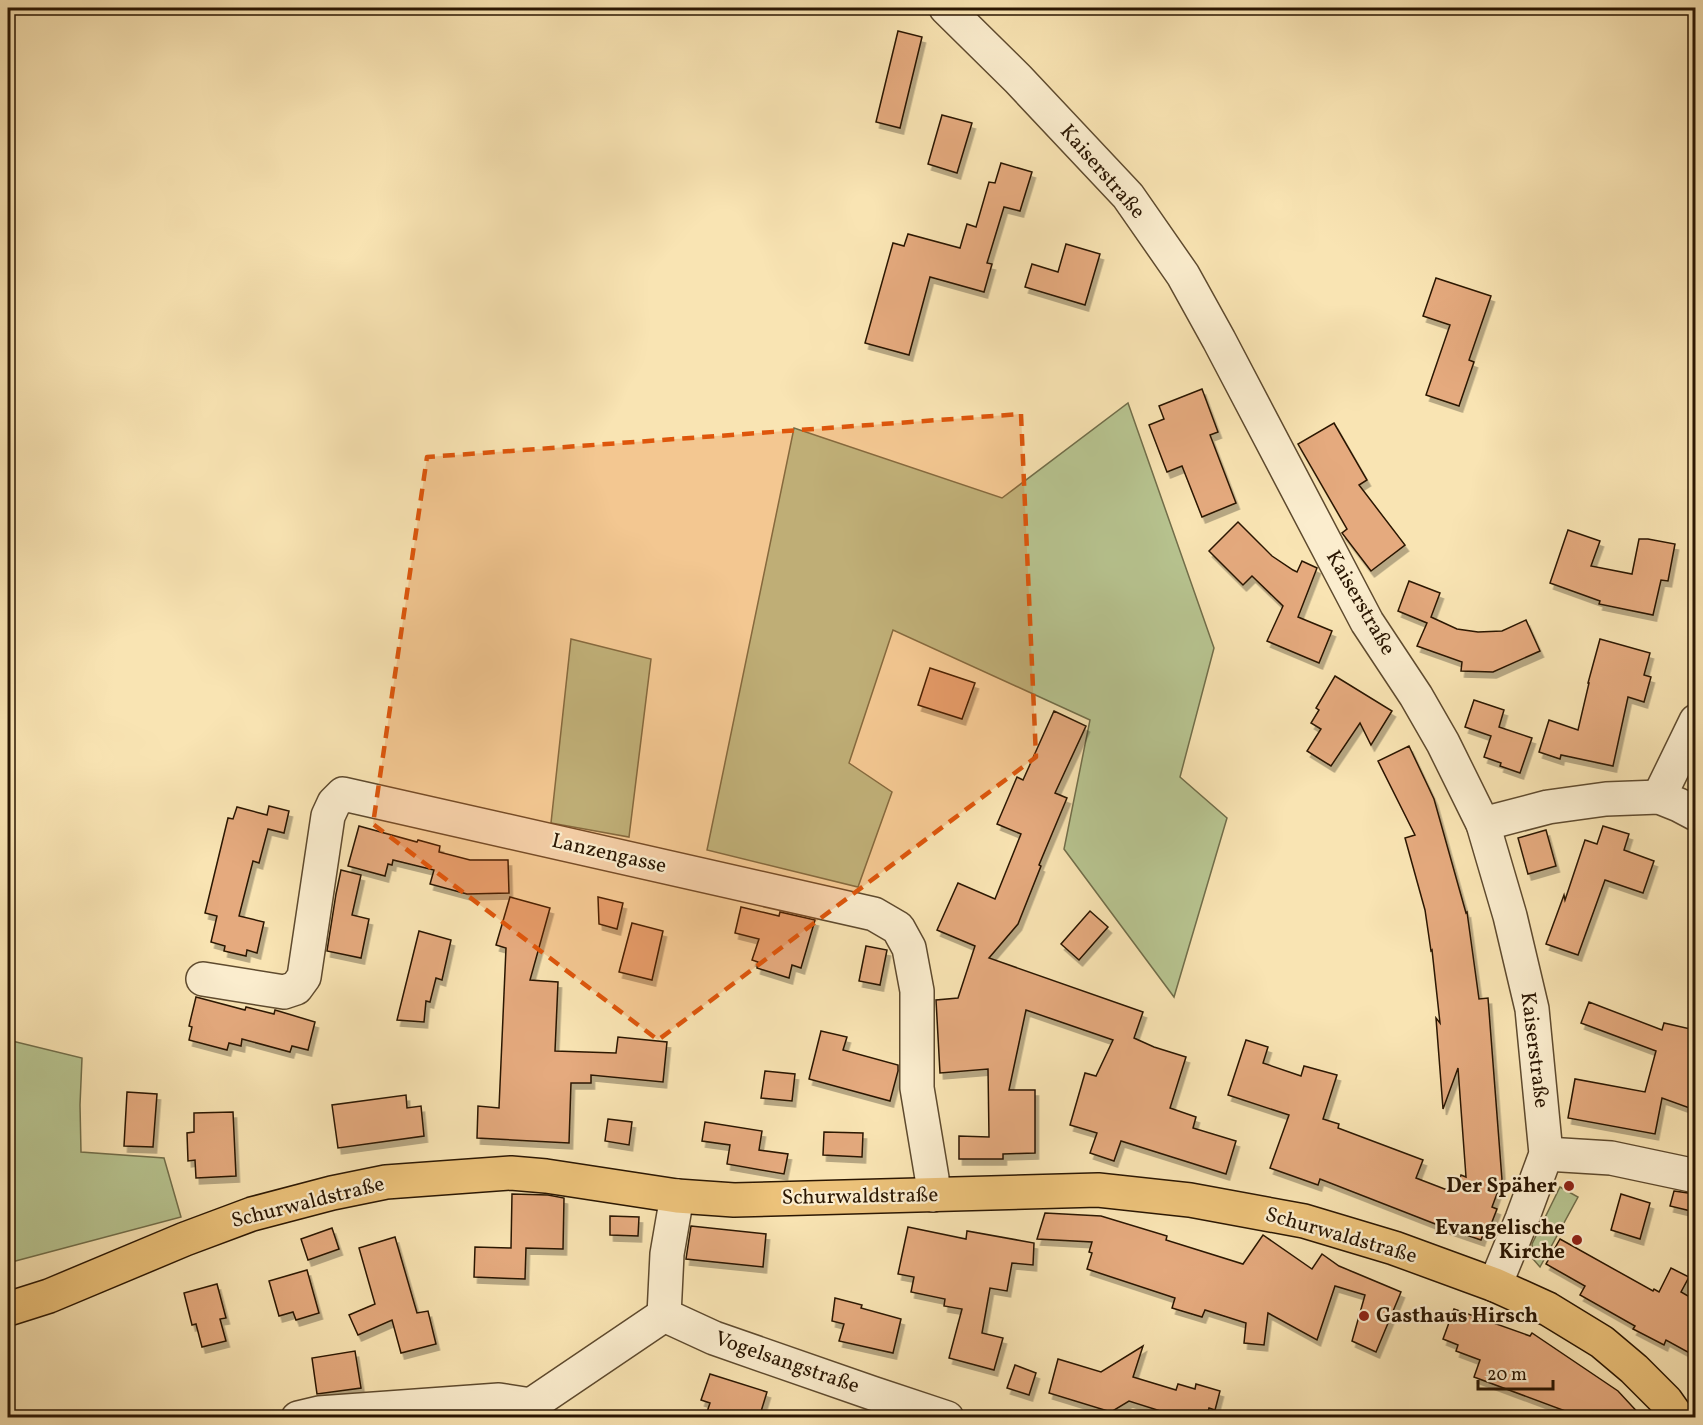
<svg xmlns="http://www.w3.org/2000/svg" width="1703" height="1425" viewBox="0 0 1703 1425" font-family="Vollkorn,serif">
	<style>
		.green { fill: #b8c591; stroke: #716e4a; stroke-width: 1.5 }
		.building { fill: #e5aa7e; stroke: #2a1602; stroke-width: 1.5; filter: url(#shadow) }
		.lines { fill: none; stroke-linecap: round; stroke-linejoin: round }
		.minor-casing { stroke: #5e4a2e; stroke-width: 36 }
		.major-casing { stroke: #2a1602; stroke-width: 36 }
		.minor { stroke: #fbedce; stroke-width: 33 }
		.major { stroke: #ecc27a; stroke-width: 33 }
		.marked { fill: #de560c; fill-opacity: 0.2; stroke: #de560c; stroke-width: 4.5; stroke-dasharray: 12 8; stroke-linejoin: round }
		.poi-dot { fill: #8f2418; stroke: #fbedce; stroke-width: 2 }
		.labels { text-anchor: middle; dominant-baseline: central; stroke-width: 4.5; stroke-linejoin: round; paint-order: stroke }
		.street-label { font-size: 21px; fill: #2a1602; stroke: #fbedce }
		.poi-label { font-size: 21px; font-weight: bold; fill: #2a1602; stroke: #fbedce; text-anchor: end }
	</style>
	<defs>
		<filter id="shadow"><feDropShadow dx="3.5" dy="6" stdDeviation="0" flood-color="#0004"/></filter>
	</defs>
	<rect width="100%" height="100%" fill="#f9e4b3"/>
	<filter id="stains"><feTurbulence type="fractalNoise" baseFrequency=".00333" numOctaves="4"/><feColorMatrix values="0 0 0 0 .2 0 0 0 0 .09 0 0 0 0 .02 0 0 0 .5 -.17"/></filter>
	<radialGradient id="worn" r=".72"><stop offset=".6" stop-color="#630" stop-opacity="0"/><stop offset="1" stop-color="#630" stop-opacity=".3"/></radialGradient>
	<g class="green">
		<polygon points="1128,403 1214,648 1180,777 1227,818 1174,997 1064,849 1090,720 893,630 849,763 892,792 858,887 707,850 794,428 1002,498"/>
		<polygon points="571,639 651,659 629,837 551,823"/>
		<polygon points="8,1040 82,1058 80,1105 81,1152 164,1158 181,1217 8,1263"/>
		<polygon points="1560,1187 1578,1197 1540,1267 1533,1259 1532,1244"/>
	</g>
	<g class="building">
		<polygon points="898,31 922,37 900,128 876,122"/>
		<polygon points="942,115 972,123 957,173 928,164"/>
		<polygon points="1001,163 1032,172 1020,211 1004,207 987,263 992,264 984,292 930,277 909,355 865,343 893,243 904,246 908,234 960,248 967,224 976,227 989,182 995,183"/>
		<polygon points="1066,244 1100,254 1085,305 1025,287 1032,264 1058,272"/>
		<polygon points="1436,278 1491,296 1469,360 1474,362 1459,406 1426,395 1450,325 1423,316"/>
		<polygon points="1202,389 1218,432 1210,435 1236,503 1202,517 1182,466 1167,472 1149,425 1164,419 1159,406"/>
		<polygon points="1334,423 1367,480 1359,485 1405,545 1371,571 1342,533 1347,529 1298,444"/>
		<polygon points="1238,522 1272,556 1293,570 1297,572 1302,561 1317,568 1298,617 1332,631 1319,663 1267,641 1283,606 1252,576 1243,585 1209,551"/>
		<polygon points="1568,530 1600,541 1591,566 1632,574 1639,539 1648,539 1675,544 1668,581 1661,580 1653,615 1599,604 1600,601 1550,583"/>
		<polygon points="1409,581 1440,593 1431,617 1457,629 1478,632 1502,631 1526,620 1540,651 1493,672 1461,671 1462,662 1417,646 1427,623 1398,611"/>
		<polygon points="1600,639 1650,653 1644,675 1651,677 1644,702 1628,697 1613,766 1561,755 1560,759 1539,752 1549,720 1578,730 1589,683 1588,683"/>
		<polygon points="930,668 975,683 962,719 918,705"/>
		<polygon points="1335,676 1392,711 1371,745 1360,723 1331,766 1307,751 1321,729 1311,723 1319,710 1316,708"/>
		<polygon points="1474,700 1504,710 1499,727 1532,738 1520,773 1500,766 1501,763 1484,757 1491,736 1465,727"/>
		<polygon points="1054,711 1086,726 1055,793 1067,798 1039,865 1041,866 1018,924 989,958 1143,1012 1134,1038 1154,1047 1186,1057 1170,1108 1196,1117 1193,1128 1236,1141 1226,1174 1121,1141 1114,1161 1090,1153 1097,1133 1070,1125 1085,1073 1096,1076 1113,1040 1026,1010 1009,1090 1035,1090 1035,1153 1003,1154 1003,1159 959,1159 959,1136 989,1137 988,1069 940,1073 936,1000 958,998 975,946 937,930 958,883 995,899 1021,834 997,824 1017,777 1023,780"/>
		<polygon points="1409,746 1434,799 1466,913 1467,912 1479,999 1488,998 1502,1180 1492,1207 1497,1209 1490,1227 1486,1226 1481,1240 1443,1227 1320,1179 1318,1185 1270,1168 1289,1115 1228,1095 1246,1040 1268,1047 1263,1063 1301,1076 1304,1066 1337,1075 1323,1119 1339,1124 1338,1128 1423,1160 1416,1178 1455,1193 1461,1175 1466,1177 1458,1068 1443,1109 1436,1018 1440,1023 1432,950 1431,951 1425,910 1405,838 1415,835 1378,761"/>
		<polygon points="269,806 289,811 284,833 268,829 259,863 253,861 239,916 264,922 257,953 247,950 246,956 224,951 225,946 211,942 217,916 205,913 228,818 233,819 237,807 267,815"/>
		<polygon points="359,826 417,842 418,840 440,846 439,852 470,860 508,860 509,893 467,894 430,884 434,870 393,860 392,865 388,864 385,876 348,866"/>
		<polygon points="1603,826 1629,834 1624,850 1654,861 1643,893 1605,880 1578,955 1546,944 1564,895 1565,900 1585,840 1597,844"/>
		<polygon points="1546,830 1556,866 1528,874 1518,838"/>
		<polygon points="341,870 361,875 352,915 369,919 361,958 327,951 336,894"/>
		<polygon points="510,897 550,908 530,980 558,982 555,1051 616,1053 618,1037 667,1042 663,1082 591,1075 591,1083 571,1083 569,1143 477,1138 478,1106 499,1108 506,948 496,945"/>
		<polygon points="598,897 623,903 617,929 599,924"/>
		<polygon points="741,907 779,916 780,912 815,920 801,968 792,965 789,978 757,968 758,962 752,960 759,939 735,933"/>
		<polygon points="1090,911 1108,927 1079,960 1061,944"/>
		<polygon points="632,923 663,931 652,980 619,972"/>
		<polygon points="419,931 451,940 442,980 436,978 430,1002 426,1001 424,1022 397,1020"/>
		<polygon points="866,946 887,950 880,985 859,981"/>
		<polygon points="196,997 245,1010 246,1007 274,1014 275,1010 315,1022 308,1050 292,1046 290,1052 242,1039 241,1046 229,1043 227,1050 189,1040 192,1027 189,1026"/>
		<polygon points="1589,1002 1662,1030 1664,1023 1695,1030 1695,1110 1662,1098 1655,1134 1568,1118 1575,1079 1645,1092 1656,1051 1581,1023"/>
		<polygon points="821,1031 847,1037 843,1050 898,1065 898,1071 890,1101 809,1079"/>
		<polygon points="765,1071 795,1074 792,1101 761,1098"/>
		<polygon points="127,1092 157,1094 153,1147 124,1146"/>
		<polygon points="406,1095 407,1108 421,1106 424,1136 338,1148 332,1105"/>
		<polygon points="233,1112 236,1176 196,1178 195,1160 188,1161 187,1133 194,1132 194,1113"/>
		<polygon points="608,1119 632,1122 629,1145 605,1141"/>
		<polygon points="705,1122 762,1131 759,1150 788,1154 784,1174 727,1164 730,1145 702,1141"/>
		<polygon points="824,1132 863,1133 862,1157 823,1155"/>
		<polygon points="1674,1191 1695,1194 1695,1212 1670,1206"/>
		<polygon points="512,1194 548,1195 564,1198 563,1249 526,1248 525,1279 474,1277 475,1247 511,1248"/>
		<polygon points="1621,1194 1650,1203 1640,1239 1611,1230"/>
		<polygon points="1045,1213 1101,1216 1167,1236 1166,1240 1243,1264 1263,1235 1312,1269 1322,1254 1339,1266 1401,1292 1376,1352 1352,1341 1365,1295 1335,1286 1317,1340 1268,1313 1264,1345 1244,1343 1246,1323 1205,1310 1202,1317 1172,1308 1175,1298 1087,1269 1092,1253 1089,1252 1092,1242 1037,1239"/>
		<polygon points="610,1216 639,1217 638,1236 610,1235"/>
		<polygon points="691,1226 766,1234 763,1267 686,1259"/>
		<polygon points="908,1227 966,1239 967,1231 1034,1243 1033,1265 1012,1263 1007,1291 990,1288 982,1333 1003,1338 994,1370 949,1358 962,1309 944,1306 945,1299 911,1292 914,1277 898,1274"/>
		<polygon points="332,1228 339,1249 308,1260 301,1239"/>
		<polygon points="395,1237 417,1313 428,1311 436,1344 401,1353 392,1320 358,1335 349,1315 375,1304 359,1248"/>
		<polygon points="1560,1239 1653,1291 1654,1289 1659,1292 1671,1268 1689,1277 1681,1292 1695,1300 1695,1356 1666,1340 1664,1345 1633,1329 1635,1326 1580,1295 1585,1286 1546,1264"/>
		<polygon points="307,1270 319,1313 296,1320 293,1312 279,1316 269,1281"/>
		<polygon points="217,1284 226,1318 220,1319 226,1341 202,1347 196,1324 192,1325 184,1293"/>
		<polygon points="835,1298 862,1305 861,1308 901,1319 893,1353 839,1341 844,1324 832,1321"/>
		<polygon points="1454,1309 1530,1336 1532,1333 1618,1391 1643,1418 1584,1418 1474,1377 1480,1360 1456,1351 1458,1345 1443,1339"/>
		<polygon points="1143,1346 1133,1377 1176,1390 1178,1384 1195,1389 1196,1384 1220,1391 1215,1410 1209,1408 1206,1418 1169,1418 1170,1414 1129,1401 1111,1412 1049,1393 1058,1359 1101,1372"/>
		<polygon points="355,1351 361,1388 317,1394 312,1358"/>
		<polygon points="1015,1365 1036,1373 1029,1395 1007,1388"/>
		<polygon points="710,1374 767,1392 759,1418 705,1418 710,1403 701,1400"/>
	</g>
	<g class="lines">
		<g class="minor-casing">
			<g id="minor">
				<polyline points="946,8 1018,79 1128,196 1183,275 1219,340 1367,622 1416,696 1443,743 1483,824 1510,916 1532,1009 1546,1154 1522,1219 1495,1285"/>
				<polyline points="1659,797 1696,721"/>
				<polyline points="1483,824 1548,807 1606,799 1659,797 1679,805 1696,814"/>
				<polyline points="203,979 284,992 296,988 304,977 328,816 334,803 343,794 874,914 898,928 909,948 917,991 917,1088 932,1178 933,1195"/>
				<polyline points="1546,1154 1611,1158 1696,1176"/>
				<polyline points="664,1315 714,1338 872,1393 947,1418"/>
				<polyline points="664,1315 667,1254 677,1196"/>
				<polyline points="511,1414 531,1405 664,1315"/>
				<polyline points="298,1418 319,1413 499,1400 531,1405"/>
			</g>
		</g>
		<g class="major-casing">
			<polyline id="major" points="8,1309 49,1296 185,1239 252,1214 332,1193 386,1182 511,1173 546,1176 677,1196 734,1200 1098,1190 1190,1200 1304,1221 1394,1248 1495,1285 1548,1309 1602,1342 1634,1369 1666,1401 1678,1418"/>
		</g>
		<use href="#minor" class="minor"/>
		<use href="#major" class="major"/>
	</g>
	<path class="marked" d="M1021,414L1036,757L658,1040L373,824L427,457Z"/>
	<g class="poi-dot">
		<circle cx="1569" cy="1186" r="6"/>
		<circle cx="1577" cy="1240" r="6"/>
		<circle cx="1364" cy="1316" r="6"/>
	</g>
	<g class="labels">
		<g class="street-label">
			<text transform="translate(1102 172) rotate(49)">Kaiserstraße</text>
			<text transform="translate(1360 603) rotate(60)">Kaiserstraße</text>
			<text transform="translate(609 854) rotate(13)">Lanzengasse</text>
			<text transform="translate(1534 1050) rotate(83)">Kaiserstraße</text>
			<text transform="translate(860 1197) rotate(-1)">Schurwaldstraße</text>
			<text transform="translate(308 1203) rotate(-14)">Schurwaldstraße</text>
			<text transform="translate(1341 1236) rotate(16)">Schurwaldstraße</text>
			<text transform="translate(787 1363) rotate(19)">Vogelsangstraße</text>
		</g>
		<g class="poi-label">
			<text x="1557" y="1186">Der Späher</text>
			<text x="1565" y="1228">Evangelische<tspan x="1565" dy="24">Kirche</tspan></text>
			<text x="1376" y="1316" text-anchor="start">Gasthaus Hirsch</text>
		</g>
	</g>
	<rect width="1703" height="1425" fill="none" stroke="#f9e4b3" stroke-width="30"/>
	<rect x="9" y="9" width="1685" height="1407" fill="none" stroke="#2a1602" stroke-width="3"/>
	<rect x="15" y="15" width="1673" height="1395" fill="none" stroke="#2a1602" stroke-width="1.5"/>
	<path d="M1478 1380v9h75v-9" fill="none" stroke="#2a1602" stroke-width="3"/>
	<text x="1487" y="1380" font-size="18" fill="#2a1602" stroke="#fbedce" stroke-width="4.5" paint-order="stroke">20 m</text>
	<rect width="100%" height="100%" filter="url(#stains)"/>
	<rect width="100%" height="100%" fill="url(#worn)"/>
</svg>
